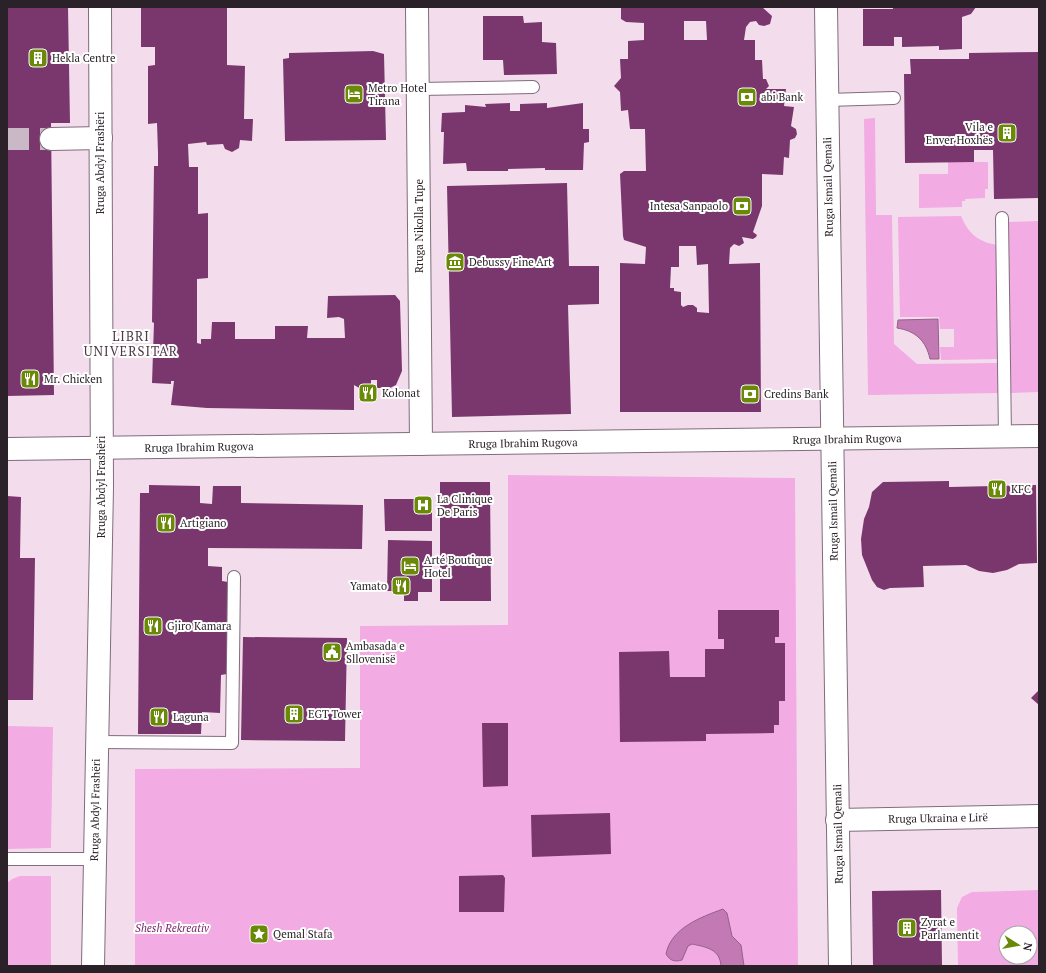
<svg xmlns="http://www.w3.org/2000/svg" width="1046" height="973" viewBox="0 0 1046 973" font-family="'PT Serif',serif">
	<style>
		.green { fill: #f2abe3; fill-rule: evenodd }
		.water { fill: #c37ab4; stroke: #95608a }
		.building { fill: #7a376e; fill-rule: evenodd }
		.lines { fill: none; stroke-linecap: round; stroke-linejoin: round }
		.minor-tunnel { stroke: #cbb8c6; stroke-width: 22; stroke-dasharray: 22 11; stroke-linecap: butt }
		.service-casing { stroke: #7f6d7b; stroke-width: 14 }
		.minor-casing { stroke: #7f6d7b; stroke-width: 24 }
		.tertiary-casing { stroke: #7f6d7b; stroke-width: 24 }
		.secondary-casing { stroke: #7f6d7b; stroke-width: 24 }
		.service { stroke: #fff; stroke-width: 12 }
		.minor { stroke: #fff; stroke-width: 22 }
		.tertiary { stroke: #fff; stroke-width: 22 }
		.secondary { stroke: #fff; stroke-width: 22 }
		.labels { text-anchor: middle; dominant-baseline: central; stroke-width: 4; stroke-linejoin: round; paint-order: stroke }
		.poi-label { font-size: 11px; fill: #2a2228; stroke: #fff; text-anchor: start }
		.street-label { font-size: 11px; fill: #2a2228; stroke: #fff }
		.park-label { font-size: 11px; font-style: italic; fill: #761f6a; stroke: #fff }
		.quarter-label { font-size: 13px; letter-spacing: 1px; fill: #4c3b48; stroke: #fff }
	</style>
	<rect width="100%" height="100%" fill="#f3dded"/>
	<g class="green">
		<polygon points="875,118 876,215 892,215 894,344 917,364 999,363 1000,393 868,395 864,119"/>
		<polygon points="948,162 988,162 988,189 985,189 985,198 965,199 965,201 962,201 962,207 919,208 919,174 948,174"/>
		<path d="M961,216C968,233 978,242 997,245L999,359L941,360L940,347H954V329H940L939,317H900L898,217Z"/>
		<polygon points="1039,221 1039,392 1009,393 1006,222"/>
		<polygon points="508,475 795,478 798,966 135,966 135,769 360,768 360,626 508,625"/>
		<polygon points="7,726 53,727 51,848 7,849"/>
		<polygon points="20,876 51,876 51,966 7,966 7,883 12,879"/>
		<path d="M1039,890V966H958L957,908L962,897L972,892ZM1006,933H1030V957H1006Z"/>
	</g>
	<g class="water">
		<path d="M938,319L939,359H930C926,341 916,331 897,328L898,320Z"/>
		<path d="M723,909L727,913L732,936L741,945L744,966H721C720,949 706,947 692,944L688,946L682,960C675,962 670,961 666,954C671,928 701,917 723,909Z"/>
	</g>
	<g class="building">
		<polygon points="7,7 68,7 70,123 51,123 54,395 7,396"/>
		<polygon points="141,7 227,7 227,65 245,66 244,119 253,119 252,141 240,140 239,148 232,152 225,149 223,144 207,145 206,142 188,144 189,167 198,167 198,214 208,213 208,278 197,279 197,343 201,344 201,339 211,339 212,322 235,322 235,339 275,339 275,326 308,326 307,338 345,338 344,319 339,317 327,318 328,296 395,295 400,301 402,371 396,385 390,388 377,388 377,380 371,380 371,384 367,388 361,389 354,385 354,410 207,408 171,405 174,381 171,381 171,384 152,383 154,323 152,322 154,166 158,166 158,153 157,123 148,124 148,66 155,65 155,47 141,47"/>
		<path d="M621,7H762L772,16L770,24L764,26L759,25L756,21L750,22L746,27L744,40H755V60H762L763,79H766L769,86L766,89H786L784,106L794,107L791,126L796,129L797,134L795,138L790,140L789,158L784,157L783,175L762,174V206L753,232L757,235L756,237L753,239L742,237L744,243L739,246L734,244L730,248L729,264L760,263L761,412H620V263L645,264L646,247L624,240L623,236L620,174L624,171H646L645,129H630L628,110L621,111L620,92L614,86L621,78L620,59H628V41L644,40V23L626,22L621,19ZM684,21H706L707,40H684ZM679,246H696L697,265L708,264L709,313L697,312V308L693,305H688L683,307L681,305V292L674,291V288H670L671,267H679Z"/>
		<polygon points="893,7 976,7 971,14 962,17 962,49 939,50 939,46 902,47 902,37 894,37 894,46 863,46 863,9 893,9"/>
		<polygon points="483,16 523,16 524,23 542,22 542,42 556,43 557,74 504,75 503,60 483,60"/>
		<polygon points="373,51 384,54 386,140 285,141 283,59 289,58 289,53"/>
		<polygon points="1039,52 1039,198 994,199 993,150 974,150 974,162 905,163 904,74 911,74 910,59 969,59 969,53"/>
		<polygon points="510,103 510,111 520,111 520,104 547,103 547,108 583,103 583,129 589,129 589,142 584,143 583,170 545,170 545,168 508,169 508,171 467,171 466,163 443,164 444,132 441,132 442,113 465,112 465,105 486,107 485,104"/>
		<polygon points="567,183 569,266 599,266 599,304 568,305 571,414 452,417 447,186"/>
		<polygon points="949,481 949,487 1036,485 1037,563 1019,564 1007,570 993,573 979,571 966,565 923,566 924,587 890,588 884,590 877,587 872,580 862,555 861,539 864,519 869,507 872,492 883,482"/>
		<polygon points="440,482 490,482 491,601 440,601"/>
		<polygon points="149,485 200,486 200,503 212,504 213,486 241,486 241,503 363,505 362,549 208,548 208,566 222,567 222,581 228,582 227,674 221,675 220,713 202,712 201,734 138,734 140,493 149,493"/>
		<polygon points="7,496 21,497 20,558 35,558 33,700 7,700"/>
		<polygon points="384,499 432,499 432,531 385,531"/>
		<polygon points="388,540 432,541 432,592 418,592 418,601 404,601 404,591 387,591"/>
		<polygon points="718,610 779,610 779,637 775,637 775,643 785,643 785,701 779,701 779,725 774,725 774,733 706,734 706,741 620,742 619,652 669,651 670,677 705,677 705,649 724,649 724,639 718,639"/>
		<polygon points="243,637 347,638 345,741 241,740"/>
		<polygon points="1039,690 1039,705 1031,698"/>
		<polygon points="482,723 508,723 508,786 483,787"/>
		<polygon points="610,813 611,854 532,857 531,815"/>
		<polygon points="503,875 505,878 504,912 459,912 459,876"/>
		<polygon points="941,890 942,966 873,966 872,891"/>
	</g>
	<g class="lines">
		<polyline class="minor-tunnel" points="7,139 51,139"/>
		<g class="service-casing">
			<g id="service">
				<polyline points="418,89 533,87"/>
				<polyline points="827,100 894,98"/>
				<polyline points="1002,218 1005,437"/>
				<polyline points="96,742 232,743 234,577"/>
				<polyline points="7,859 95,859"/>
			</g>
		</g>
		<g class="minor-casing">
			<g id="minor">
				<polyline points="417,7 421,444"/>
				<polyline points="51,139 101,138"/>
				<polyline points="837,820 1039,816"/>
			</g>
		</g>
		<g class="tertiary-casing">
			<g id="tertiary">
				<polyline points="826,7 840,966"/>
				<polyline points="7,449 1039,436"/>
			</g>
		</g>
		<g class="secondary-casing">
			<polyline id="secondary" points="93,966 102,487 100,7"/>
		</g>
		<use href="#service" class="service"/>
		<use href="#minor" class="minor"/>
		<use href="#tertiary" class="tertiary"/>
		<use href="#secondary" class="secondary"/>
	</g>
	<defs>
		<g id="building-square" transform="scale(1)"><rect x="-9" y="-9" width="18" height="18" rx="4" fill="#698907" stroke="#fff"/><path d="M-4-6H4V6H1V3H-1V6H-4ZM-2.5-4.3h1.7v1.8h-1.7ZM.8-4.3h1.7v1.8H.8ZM-2.5-1h1.7V.8h-1.7ZM.8-1h1.7V.8H.8Z" fill="#fff"/></g>
		<g id="hotel-square" transform="scale(1)"><rect x="-9" y="-9" width="18" height="18" rx="4" fill="#698907" stroke="#fff"/><path d="M-6-4.5h1.5V1H6V5H4.5V3h-9V5H-6ZM-4 0a1.8 1.8 0 1 1 3.6 0ZM.5 0V-2.5h3Q6-2.5 6 0Z" fill="#fff"/></g>
		<g id="bank-square" transform="scale(1)"><rect x="-9" y="-9" width="18" height="18" rx="4" fill="#698907" stroke="#fff"/><path d="M-6-4H6V4H-6ZM0-2.3a2.3 2.3 0 1 0 0 4.6a2.3 2.3 0 1 0 0-4.6Z" fill="#fff"/></g>
		<g id="museum-square" transform="scale(1)"><rect x="-9" y="-9" width="18" height="18" rx="4" fill="#698907" stroke="#fff"/><path d="M0-6L6-3V-2H-6V-3ZM-5-1h2V3h-2ZM-1-1h2V3h-2ZM3-1h2V3H3ZM-6 4H6V6H-6Z" fill="#fff"/></g>
		<g id="restaurant-square" transform="scale(1)"><rect x="-9" y="-9" width="18" height="18" rx="4" fill="#698907" stroke="#fff"/><path d="M-5-6h1v4h1v-4h1v4h1v-4h1v5L-1.5 .5V6h-2V.5L-5-1ZM5-6V6H3V1.5H1.5Q1.5-4 5-6Z" fill="#fff"/></g>
		<g id="hospital-square" transform="scale(1)"><rect x="-9" y="-9" width="18" height="18" rx="4" fill="#698907" stroke="#fff"/><path d="M-5-5h3v3.5h4V-5h3V5h-3V1.5h-4V5h-3Z" fill="#fff"/></g>
		<g id="civic-square" transform="scale(1)"><rect x="-9" y="-9" width="18" height="18" rx="4" fill="#698907" stroke="#fff"/><path d="M-.6-6.5H3V-4.5H.6V-3L4-1V1h2V6H-6V1h2V-1L-.6-3ZM-1.2 2.5V6h2.4V2.5Z" fill="#fff"/></g>
		<g id="sight-square" transform="scale(1)"><rect x="-9" y="-9" width="18" height="18" rx="4" fill="#698907" stroke="#fff"/><path d="M0-6L1.8-2.2L6-1.7L2.9 1.2L3.7 5.4L0 3.3L-3.7 5.4L-2.9 1.2L-6-1.7L-1.8-2.2Z" fill="#fff"/></g>
	</defs>
	<g fill-rule="evenodd">
		<use href="#building-square" x="38" y="58"/>
		<use href="#hotel-square" x="354" y="94"/>
		<use href="#bank-square" x="747" y="97"/>
		<use href="#building-square" x="1007" y="133"/>
		<use href="#bank-square" x="742" y="206"/>
		<use href="#museum-square" x="455" y="262"/>
		<use href="#restaurant-square" x="30" y="379"/>
		<use href="#restaurant-square" x="368" y="393"/>
		<use href="#bank-square" x="750" y="394"/>
		<use href="#restaurant-square" x="997" y="489"/>
		<use href="#hospital-square" x="423" y="505"/>
		<use href="#restaurant-square" x="166" y="523"/>
		<use href="#hotel-square" x="410" y="566"/>
		<use href="#restaurant-square" x="401" y="586"/>
		<use href="#restaurant-square" x="153" y="626"/>
		<use href="#civic-square" x="332" y="652"/>
		<use href="#building-square" x="294" y="714"/>
		<use href="#restaurant-square" x="159" y="717"/>
		<use href="#building-square" x="907" y="928"/>
		<use href="#sight-square" x="259" y="934"/>
	</g>
	<g class="labels">
		<g class="poi-label">
			<text x="52" y="58">Hekla Centre</text>
			<text x="368" y="88">Metro Hotel<tspan x="368" dy="13">Tirana</tspan></text>
			<text x="761" y="97">abi Bank</text>
			<text x="993" y="127" text-anchor="end">Vila e<tspan x="993" dy="13">Enver Hoxhës</tspan></text>
			<text x="728" y="206" text-anchor="end">Intesa Sanpaolo</text>
			<text x="469" y="262">Debussy Fine Art</text>
			<text x="44" y="379">Mr. Chicken</text>
			<text x="382" y="393">Kolonat</text>
			<text x="764" y="394">Credins Bank</text>
			<text x="1011" y="489">KFC</text>
			<text x="437" y="499">La Clinique<tspan x="437" dy="13">De Paris</tspan></text>
			<text x="180" y="523">Artigiano</text>
			<text x="424" y="560">Arté Boutique<tspan x="424" dy="13">Hotel</tspan></text>
			<text x="387" y="586" text-anchor="end">Yamato</text>
			<text x="167" y="626">Gjiro Kamara</text>
			<text x="346" y="646">Ambasada e<tspan x="346" dy="13">Sllovenisë</tspan></text>
			<text x="308" y="714">EGT Tower</text>
			<text x="173" y="717">Laguna</text>
			<text x="921" y="922">Zyrat e<tspan x="921" dy="13">Parlamentit</tspan></text>
			<text x="273" y="934">Qemal Stafa</text>
		</g>
		<g class="street-label">
			<text transform="translate(100 163) rotate(-90)">Rruga Abdyl Frashëri</text>
			<text transform="translate(828 187) rotate(-91)">Rruga Ismail Qemali</text>
			<text transform="translate(419 226) rotate(-90)">Rruga Nikolla Tupe</text>
			<text transform="translate(847 439) rotate(-1)">Rruga Ibrahim Rugova</text>
			<text transform="translate(523 443) rotate(-1)">Rruga Ibrahim Rugova</text>
			<text transform="translate(199 447) rotate(-1)">Rruga Ibrahim Rugova</text>
			<text transform="translate(101 487) rotate(-90)">Rruga Abdyl Frashëri</text>
			<text transform="translate(833 511) rotate(-91)">Rruga Ismail Qemali</text>
			<text transform="translate(95 810) rotate(-89)">Rruga Abdyl Frashëri</text>
			<text transform="translate(938 818) rotate(-1)">Rruga Ukraina e Lirë</text>
			<text transform="translate(838 834) rotate(-91)">Rruga Ismail Qemali</text>
		</g>
		<g class="park-label">
			<text x="172" y="928">Shesh Rekreativ</text>
		</g>
		<g class="quarter-label">
			<text x="131" y="336">LIBRI<tspan x="131" dy="15">UNIVERSITAR</tspan></text>
		</g>
	</g>
	<rect width="1046" height="973" fill="none" stroke="#2a2228" stroke-width="16"/>
	<g transform="translate(1018 945) rotate(101)"><circle r="19" fill="#ffffff" stroke="#aaa7a9"/>
	<path d="M0-3L7 15L0 10L-7 15Z" fill="#698907"/>
	<text y="-6" font-size="11" font-weight="bold" text-anchor="middle" fill="#2a2228">N</text>
	</g>
</svg>
